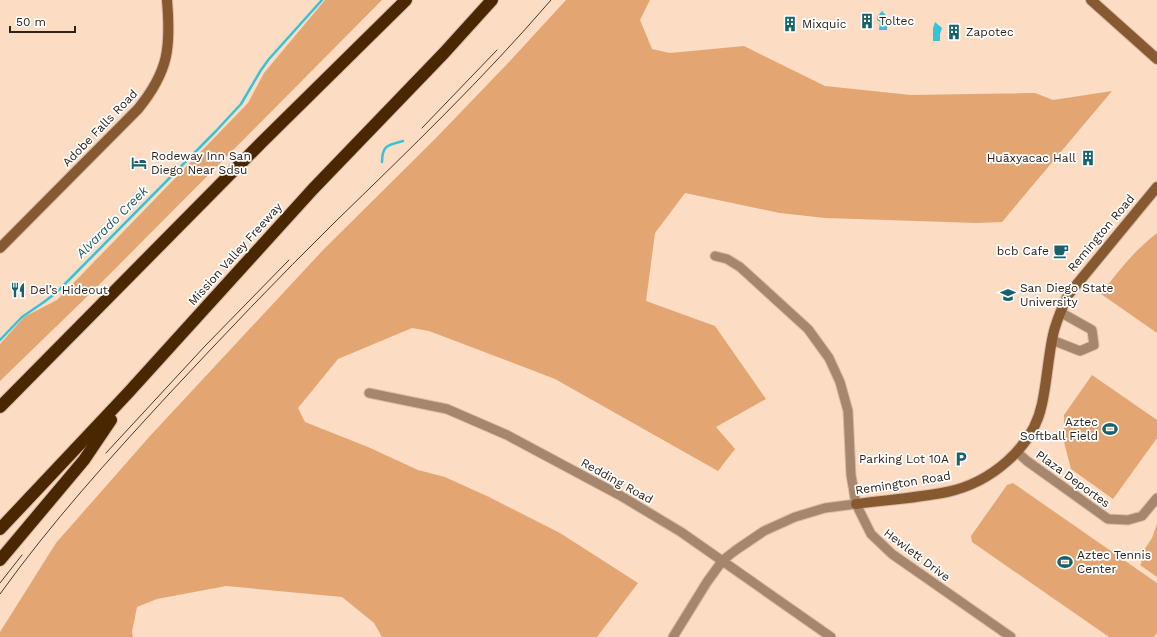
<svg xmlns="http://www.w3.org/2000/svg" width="1157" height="637" viewBox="0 0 1157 637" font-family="'Work Sans',sans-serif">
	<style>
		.green { fill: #e3a673 }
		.water { fill: #33c4d9 }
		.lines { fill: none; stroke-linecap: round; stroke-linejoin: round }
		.stream { stroke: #33c4d9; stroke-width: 2.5 }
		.street-casing { stroke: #d7bba4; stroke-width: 11 }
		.secondary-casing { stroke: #d7bba4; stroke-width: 12 }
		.highway-casing { stroke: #d7bba4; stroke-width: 14 }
		.street { stroke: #a6866c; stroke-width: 9 }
		.secondary { stroke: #865931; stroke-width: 10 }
		.highway { stroke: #4a2701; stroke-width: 12 }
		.tram { stroke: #493b2f; stroke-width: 1 }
		.labels { text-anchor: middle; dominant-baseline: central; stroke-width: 3.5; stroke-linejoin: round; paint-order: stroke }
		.poi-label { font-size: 12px; fill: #2e2319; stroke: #fff; text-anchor: start }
		.street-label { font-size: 12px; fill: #2e2319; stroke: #fff }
		.water-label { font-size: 13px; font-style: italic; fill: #255d66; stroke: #fff }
	</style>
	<rect width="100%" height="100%" fill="#fcdcc3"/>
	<g class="green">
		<polygon points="325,0 382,0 100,284 0,381 0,344 24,317 57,300 248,103 264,73"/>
		<polygon points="566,0 650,0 640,20 652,49 670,53 744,46 825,86 911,95 1035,93 1053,100 1112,91 1002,222 977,223 825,218 780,213 685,193 655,233 646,301 715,326 766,399 716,427 735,449 718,471 555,379 429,331 412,328 338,359 298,408 305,422 368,447 418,470 445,477 489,497 560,533 638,583 597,637 382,637 374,623 342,597 226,586 157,599 137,607 132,632 133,637 0,637 0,632 56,543 150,436 324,249 436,138 509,62"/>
		<path d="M1157,233V333L1101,294C1118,271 1134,251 1157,233Z"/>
		<polygon points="1092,375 1157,420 1157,438 1113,499 1071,469 1064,442 1064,415"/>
		<polygon points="1013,483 1157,583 1157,633 1154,637 1109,637 972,542 971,536 1007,485"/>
		<polygon points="1157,524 1157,577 1140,565 1142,562 1138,559 1152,538"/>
	</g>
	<g class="water">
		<polygon points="882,11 887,16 887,30 879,30 880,22 877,20 877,17"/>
		<polygon points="935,22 942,28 940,34 940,41 933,41 933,28"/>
	</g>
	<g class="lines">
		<g class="stream">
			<path d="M382,162C382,145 388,145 403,141"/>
			<polyline points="0,340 22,317 44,302 57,292 216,131 241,104 261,70 269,59 322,0"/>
		</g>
		<g class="street-casing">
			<g id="street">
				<polyline points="715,256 727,259 740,267 808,329 829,358 840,382 848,411 851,475 856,504 871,534 892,554 1011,637"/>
				<polyline points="1052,340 1080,351 1094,345 1092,330 1060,312"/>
				<polyline points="369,393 447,409 507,435 621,496 681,532 831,637"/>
				<polyline points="1017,452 1027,461 1108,519 1128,520 1142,516 1157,498"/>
				<polyline points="673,637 707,582 723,560 736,550 764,531 795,517 825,508 856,504"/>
			</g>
		</g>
		<g class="secondary-casing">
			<g id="secondary">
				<polyline points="1091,0 1157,59"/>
				<path d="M0,248L138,109C169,71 171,47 167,0"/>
				<path d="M856,504C886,500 917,498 947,492C990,483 1033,448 1042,404C1047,381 1048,358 1053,335C1056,321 1062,308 1068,295L1157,187"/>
			</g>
		</g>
		<g class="highway-casing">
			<g id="highway">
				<polyline points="0,407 262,142 406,0"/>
				<polyline points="0,529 128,393 313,189 444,53 492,0"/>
				<polyline points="0,560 84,460 111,420"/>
			</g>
		</g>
		<use href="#street" class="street"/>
		<use href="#secondary" class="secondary"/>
		<use href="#highway" class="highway"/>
		<g class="tram">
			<polyline points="422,128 497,50"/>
			<polyline points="106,453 205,346 289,260"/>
			<polyline points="0,583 22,555"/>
			<path d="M0,594C51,523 109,459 168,395C223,336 278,278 335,222C409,150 484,78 551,0"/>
		</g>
	</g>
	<defs>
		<g id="building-bare" transform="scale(1.2)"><path d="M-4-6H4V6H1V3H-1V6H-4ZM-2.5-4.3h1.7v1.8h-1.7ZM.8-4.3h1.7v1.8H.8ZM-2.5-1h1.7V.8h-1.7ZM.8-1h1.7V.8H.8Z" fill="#15626d" stroke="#fff" stroke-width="2.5" paint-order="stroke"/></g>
		<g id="hotel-bare" transform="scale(1.2)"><path d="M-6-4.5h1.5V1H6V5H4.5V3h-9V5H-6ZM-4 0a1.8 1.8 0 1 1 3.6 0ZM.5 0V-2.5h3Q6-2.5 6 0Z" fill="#15626d" stroke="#fff" stroke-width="2.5" paint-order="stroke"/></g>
		<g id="cafe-bare" transform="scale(1.2)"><path d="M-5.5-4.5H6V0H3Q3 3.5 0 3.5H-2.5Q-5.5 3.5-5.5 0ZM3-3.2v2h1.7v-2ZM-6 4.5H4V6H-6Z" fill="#15626d" stroke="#fff" stroke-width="2.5" paint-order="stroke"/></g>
		<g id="restaurant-bare" transform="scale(1.2)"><path d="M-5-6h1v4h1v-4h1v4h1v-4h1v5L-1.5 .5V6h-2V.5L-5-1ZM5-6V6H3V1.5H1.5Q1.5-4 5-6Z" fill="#15626d" stroke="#fff" stroke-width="2.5" paint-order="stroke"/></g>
		<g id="university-bare" transform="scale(1.2)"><path d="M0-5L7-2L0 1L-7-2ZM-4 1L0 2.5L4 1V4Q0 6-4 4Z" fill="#15626d" stroke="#fff" stroke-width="2.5" paint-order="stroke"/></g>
		<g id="stadium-bare" transform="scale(1.2)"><path d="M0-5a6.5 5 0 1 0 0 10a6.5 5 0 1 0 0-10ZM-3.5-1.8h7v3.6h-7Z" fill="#15626d" stroke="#fff" stroke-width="2.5" paint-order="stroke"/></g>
		<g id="parking-bare" transform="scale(1.2)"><path d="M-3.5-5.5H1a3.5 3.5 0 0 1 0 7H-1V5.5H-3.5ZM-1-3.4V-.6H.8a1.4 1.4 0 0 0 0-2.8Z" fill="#15626d" stroke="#fff" stroke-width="2.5" paint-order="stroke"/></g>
	</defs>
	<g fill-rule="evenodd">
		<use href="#building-bare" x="867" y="21"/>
		<use href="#building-bare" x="790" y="24"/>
		<use href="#building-bare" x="954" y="32"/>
		<use href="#building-bare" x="1088" y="158"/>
		<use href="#hotel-bare" x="139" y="163"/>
		<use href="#cafe-bare" x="1061" y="251"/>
		<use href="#restaurant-bare" x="18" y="290"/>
		<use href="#university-bare" x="1008" y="295"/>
		<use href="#stadium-bare" x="1110" y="429"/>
		<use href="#parking-bare" x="961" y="459"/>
		<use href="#stadium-bare" x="1065" y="562"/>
	</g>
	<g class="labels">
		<g class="poi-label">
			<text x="879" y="21">Toltec</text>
			<text x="802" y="24">Mixquic</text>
			<text x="966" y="32">Zapotec</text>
			<text x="151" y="156">Rodeway Inn San<tspan x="151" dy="14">Diego Near Sdsu</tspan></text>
			<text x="1076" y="158" text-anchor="end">Huāxyacac Hall</text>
			<text x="1049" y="251" text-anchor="end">bcb Cafe</text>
			<text x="1020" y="288">San Diego State<tspan x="1020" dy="14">University</tspan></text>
			<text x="30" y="290">Del’s Hideout</text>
			<text x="1098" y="422" text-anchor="end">Aztec<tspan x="1098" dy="14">Softball Field</tspan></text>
			<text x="949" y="459" text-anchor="end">Parking Lot 10A</text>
			<text x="1077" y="555">Aztec Tennis<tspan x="1077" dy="14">Center</tspan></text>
		</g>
		<g class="street-label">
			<text transform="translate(100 128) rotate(-46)">Adobe Falls Road</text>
			<text transform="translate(1101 233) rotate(-50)">Remington Road</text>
			<text transform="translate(235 254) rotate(-48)">Mission Valley Freeway</text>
			<text transform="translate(1073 479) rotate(36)">Plaza Deportes</text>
			<text transform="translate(617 481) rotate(29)">Redding Road</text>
			<text transform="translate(903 483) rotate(-9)">Remington Road</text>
			<text transform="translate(917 555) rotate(37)">Hewlett Drive</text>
		</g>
		<g class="water-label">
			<text transform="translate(112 222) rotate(-45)">Alvarado Creek</text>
		</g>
	</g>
	<path d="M10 26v6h65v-6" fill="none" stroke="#2e2319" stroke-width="2"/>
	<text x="16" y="26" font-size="12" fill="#2e2319" stroke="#ffffff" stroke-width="3" paint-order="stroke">50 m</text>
</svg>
